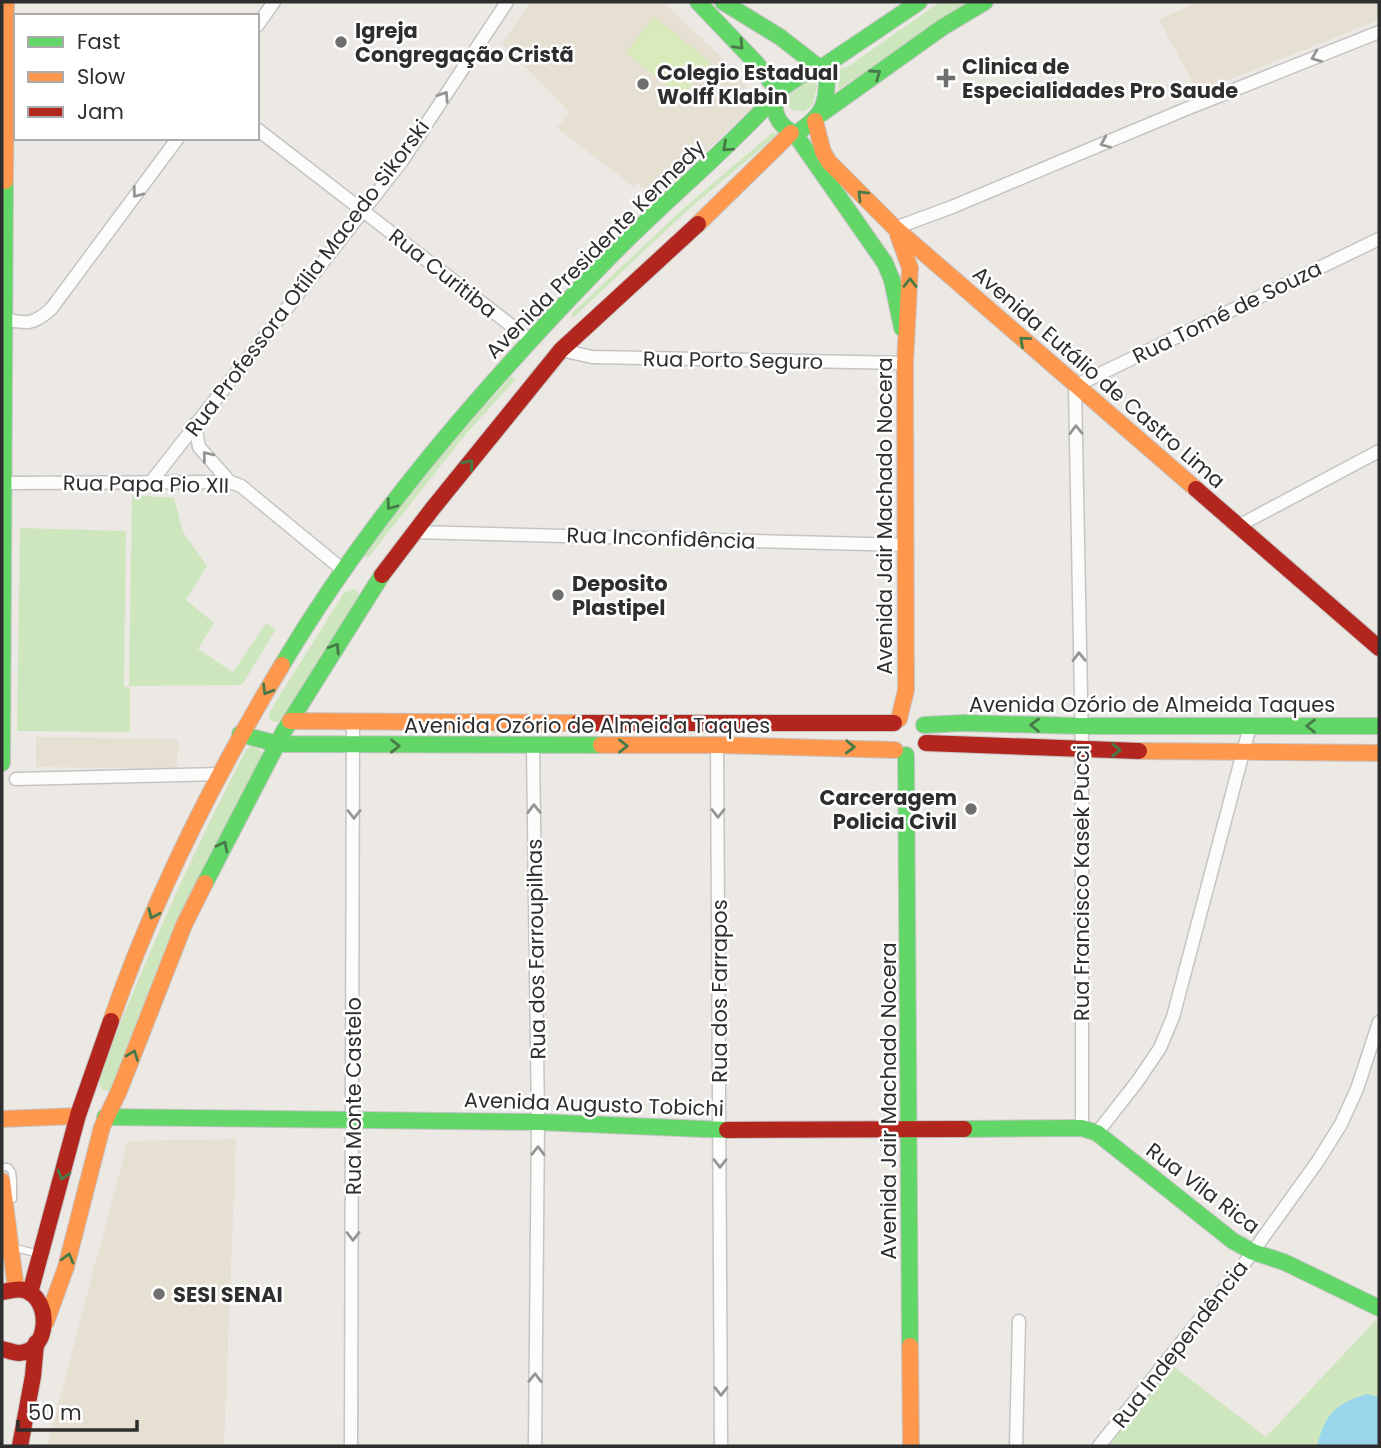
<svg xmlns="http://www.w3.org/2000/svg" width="1381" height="1448" viewBox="0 0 1381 1448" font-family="Poppins,sans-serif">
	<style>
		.education { fill: #e6e0d3 }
		.green { fill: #cee6be }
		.pitch { fill: #d9eabb }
		.water { fill: #99d6ec }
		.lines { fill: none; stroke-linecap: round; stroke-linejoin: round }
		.lane-casing { stroke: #c5c4c5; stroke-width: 9 }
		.street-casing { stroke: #c5c4c5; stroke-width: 15 }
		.fast-casing { stroke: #c5c4c5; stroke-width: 18 }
		.slow-casing { stroke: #c5c4c5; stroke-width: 18 }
		.jam-casing { stroke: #c5c4c5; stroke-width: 18 }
		.lane { stroke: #fcfcfb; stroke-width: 6 }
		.street { stroke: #fcfcfb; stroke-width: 12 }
		.fast { stroke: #63d668; stroke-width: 16 }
		.slow { stroke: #ff974d; stroke-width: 16 }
		.jam { stroke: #b3261e; stroke-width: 16 }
		.oneway { stroke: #467a48 }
		.oneway2 { stroke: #959594 }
		.poi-dot { fill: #706f6e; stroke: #fff; stroke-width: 2.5 }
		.labels { text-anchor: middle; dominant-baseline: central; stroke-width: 5; stroke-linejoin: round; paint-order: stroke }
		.poi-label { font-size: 21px; font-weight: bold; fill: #2e2e2e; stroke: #fff; text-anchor: start }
		.street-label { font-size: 21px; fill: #2e2e2e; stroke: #fff }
	</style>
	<rect width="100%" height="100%" fill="#ece8e4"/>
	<g class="education">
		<polygon points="531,2 663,2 730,65 758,103 653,200 638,183 634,187 557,128 569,112 502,43"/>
		<polygon points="1198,2 1379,2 1379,20 1198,92 1159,20"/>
		<polygon points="36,737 178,739 177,769 36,767"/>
		<polygon points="236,1139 224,1446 47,1446 128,1141"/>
	</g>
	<g class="green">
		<polygon points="940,2 967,2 839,89 836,70 849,66"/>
		<polygon points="813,76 817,86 812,106 804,111 792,110 786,103 786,95"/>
		<polygon points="773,132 777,135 690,208 574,317 571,314 686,206"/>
		<polygon points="511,376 516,379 465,435 368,558 364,555 439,458"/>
		<polygon points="132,495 174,498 183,532 207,566 186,600 214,623 198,649 233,672 266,623 276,629 242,685 129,686"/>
		<polygon points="20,528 126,531 124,686 130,688 130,732 17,731"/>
		<polygon points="354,589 360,594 280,722 273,722 269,719 269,714 275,703 344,593"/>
		<path d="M252,745L261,751L262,761L111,1091L102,1090L98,1079C142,967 190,857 246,750Z"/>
		<polygon points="1375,1321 1379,1323 1379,1446 1108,1446 1173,1366 1266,1437"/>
	</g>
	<polygon class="pitch" points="654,17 710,62 682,97 626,53"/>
	<path class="water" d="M1367,1394L1379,1397V1446H1317C1325,1414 1336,1403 1367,1394Z"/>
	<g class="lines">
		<g class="lane-casing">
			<g id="lane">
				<polyline points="2,1167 8,1167 12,1172 13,1180 13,1199"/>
				<polyline points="12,1247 39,1254"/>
			</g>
		</g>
		<g class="street-casing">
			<g id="street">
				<polyline points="257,26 274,2"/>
				<polyline points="257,129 530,340"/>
				<polyline points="895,228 952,207 1186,109 1379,32"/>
				<path d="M4,319C27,324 33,325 51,309L178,138"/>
				<polyline points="561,350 592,357 905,363"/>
				<polyline points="195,424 199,447 230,482"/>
				<polyline points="151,482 402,161 507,2"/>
				<polyline points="3,483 230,482 241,486 343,570"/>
				<polyline points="1240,525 1379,451"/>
				<polyline points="415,532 907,545"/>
				<polyline points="717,745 721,1446"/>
				<polyline points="533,746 538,1122 535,1446"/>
				<polyline points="16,779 220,774"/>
				<polyline points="1082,1128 1082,750 1075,386 1379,239"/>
				<polyline points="1097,1133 1137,1082 1160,1048 1173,1017 1250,726"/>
				<polyline points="351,1446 353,721"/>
				<polyline points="1016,1446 1019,1321"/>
				<polyline points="1099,1446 1244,1264 1318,1161 1341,1124 1357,1089 1379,1022"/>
			</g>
		</g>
		<g class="fast-casing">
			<g id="fast">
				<polyline points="698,2 757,64 778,91"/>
				<polyline points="723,2 780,37 816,65"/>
				<path d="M816,65L827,77C827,108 821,117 795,134C777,125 770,110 778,91Z"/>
				<polyline points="821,68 919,2"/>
				<polyline points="821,114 943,27 985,2"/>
				<polyline points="795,134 885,263 892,280 902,328"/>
				<path d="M282,665C369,519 481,390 599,268C655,209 719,158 774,98"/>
				<polyline points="924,725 964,723 1080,726 1379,726"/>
				<polyline points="240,734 278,744 601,745"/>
				<polyline points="906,755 910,1346"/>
				<polyline points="2,763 5,181"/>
				<polyline points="205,883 284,731 382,575"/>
				<polyline points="105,1117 538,1122 727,1130"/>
				<polyline points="964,1129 1082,1128 1097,1133 1233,1241 1253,1252 1284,1262 1379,1308"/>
			</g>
		</g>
		<g class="slow-casing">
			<g id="slow">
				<polyline points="815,121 823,152 829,162 895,228 1196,489"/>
				<polyline points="5,181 6,2"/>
				<polyline points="698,224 791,133"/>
				<polyline points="898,235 910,268 905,363 906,690 899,719"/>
				<polyline points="290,721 578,723"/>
				<polyline points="601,745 717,745 895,750"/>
				<polyline points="1139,751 1379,753"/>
				<path d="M111,1021C154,897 214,778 282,665"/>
				<polyline points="2,1119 77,1116"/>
				<polyline points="2,1181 16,1289"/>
				<polyline points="46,1322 66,1267 102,1127 119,1091 184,925 205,883"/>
				<polyline points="910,1346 911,1446"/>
			</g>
		</g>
		<g class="jam-casing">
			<g id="jam">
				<polyline points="1196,489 1379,648"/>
				<polyline points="382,575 433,508 561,350 698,224"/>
				<polyline points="578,723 894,723"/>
				<polyline points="926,743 1139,751"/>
				<polyline points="727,1130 964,1129"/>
				<path d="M2,1292C9,1291 17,1288 24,1290C52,1298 50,1352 19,1353C14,1353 7,1350 2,1349"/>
				<polyline points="30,1293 78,1115 111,1021"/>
				<polyline points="20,1446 33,1376 36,1343"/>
			</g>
		</g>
		<use href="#lane" class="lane"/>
		<use href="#street" class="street"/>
		<use href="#fast" class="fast"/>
		<use href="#slow" class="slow"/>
		<use href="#jam" class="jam"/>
	</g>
	<defs><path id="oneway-chevron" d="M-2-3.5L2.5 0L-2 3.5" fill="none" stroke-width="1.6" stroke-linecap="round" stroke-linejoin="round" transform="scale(1.75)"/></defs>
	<g class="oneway">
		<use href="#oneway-chevron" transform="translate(739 45) rotate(46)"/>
		<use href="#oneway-chevron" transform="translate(876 74) rotate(-35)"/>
		<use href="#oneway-chevron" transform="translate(727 147) rotate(138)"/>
		<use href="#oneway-chevron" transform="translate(862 195) rotate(-135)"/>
		<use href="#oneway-chevron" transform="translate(910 283) rotate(-90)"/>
		<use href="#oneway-chevron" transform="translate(1024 341) rotate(-139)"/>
		<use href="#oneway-chevron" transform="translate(469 464) rotate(-51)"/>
		<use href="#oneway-chevron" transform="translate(391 505) rotate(126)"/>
		<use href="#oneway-chevron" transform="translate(335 648) rotate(-58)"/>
		<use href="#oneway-chevron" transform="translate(267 690) rotate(121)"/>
		<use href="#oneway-chevron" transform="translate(1035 725) rotate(-178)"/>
		<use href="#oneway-chevron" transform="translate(1311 726) rotate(-180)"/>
		<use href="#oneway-chevron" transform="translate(395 746)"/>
		<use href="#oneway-chevron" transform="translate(623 746)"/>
		<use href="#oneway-chevron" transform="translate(850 747) rotate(2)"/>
		<use href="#oneway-chevron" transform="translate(1116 750)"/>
		<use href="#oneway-chevron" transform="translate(223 846) rotate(-63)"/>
		<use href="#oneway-chevron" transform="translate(153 914) rotate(114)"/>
		<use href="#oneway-chevron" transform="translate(133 1055) rotate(-69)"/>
		<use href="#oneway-chevron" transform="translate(63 1175) rotate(106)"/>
		<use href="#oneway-chevron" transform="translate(68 1258) rotate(-75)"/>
	</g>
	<g class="oneway2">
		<use href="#oneway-chevron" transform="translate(1316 57) rotate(158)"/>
		<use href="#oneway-chevron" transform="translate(444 96) rotate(-57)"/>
		<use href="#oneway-chevron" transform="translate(1105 143) rotate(157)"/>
		<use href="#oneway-chevron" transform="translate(137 193) rotate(127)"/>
		<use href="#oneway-chevron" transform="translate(1076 430) rotate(-91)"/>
		<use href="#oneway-chevron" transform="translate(207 456) rotate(-129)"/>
		<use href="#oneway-chevron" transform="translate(1079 657) rotate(-91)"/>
		<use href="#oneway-chevron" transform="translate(534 809) rotate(-91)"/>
		<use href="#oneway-chevron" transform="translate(718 813) rotate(90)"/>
		<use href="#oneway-chevron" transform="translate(354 814) rotate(90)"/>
		<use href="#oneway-chevron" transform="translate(538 1151) rotate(-89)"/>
		<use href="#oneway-chevron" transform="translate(720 1163) rotate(90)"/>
		<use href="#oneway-chevron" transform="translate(353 1236) rotate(90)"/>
		<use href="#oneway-chevron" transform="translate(535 1378) rotate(-89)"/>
		<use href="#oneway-chevron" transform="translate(721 1391) rotate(90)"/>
	</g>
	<g class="poi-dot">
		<circle cx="341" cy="42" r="7"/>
		<path d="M942.5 67.5h7v7h7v7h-7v7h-7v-7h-7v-7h7z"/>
		<circle cx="643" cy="84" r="7"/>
		<circle cx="558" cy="595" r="7"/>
		<circle cx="971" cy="809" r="7"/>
		<circle cx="159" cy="1294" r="7"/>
	</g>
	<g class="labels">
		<g class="poi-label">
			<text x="355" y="30">Igreja<tspan x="355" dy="24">Congregação Cristã</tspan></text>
			<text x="962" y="66">Clinica de<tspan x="962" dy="24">Especialidades Pro Saude</tspan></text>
			<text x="657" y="72">Colegio Estadual<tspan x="657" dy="24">Wolff Klabin</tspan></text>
			<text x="572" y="583">Deposito<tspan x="572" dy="24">Plastipel</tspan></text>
			<text x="957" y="797" text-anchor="end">Carceragem<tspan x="957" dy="24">Policia Civil</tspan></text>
			<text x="173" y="1294">SESI SENAI</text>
		</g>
		<g class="street-label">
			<text transform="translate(595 249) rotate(-45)">Avenida Presidente Kennedy</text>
			<text transform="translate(443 273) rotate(38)">Rua Curitiba</text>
			<text transform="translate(307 278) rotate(-53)">Rua Professora Otília Macedo Sikorski</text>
			<text transform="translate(1227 312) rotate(-26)">Rua Tomé de Souza</text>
			<text transform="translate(733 360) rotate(1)">Rua Porto Seguro</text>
			<text transform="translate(1099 377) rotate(41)">Avenida Eutálio de Castro Lima</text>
			<text transform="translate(146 484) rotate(1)">Rua Papa Pio XII</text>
			<text transform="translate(884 516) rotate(-90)">Avenida Jair Machado Nocera</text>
			<text transform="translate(661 538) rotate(2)">Rua Inconfidência</text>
			<text x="1152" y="704">Avenida Ozório de Almeida Taques</text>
			<text x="587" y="725">Avenida Ozório de Almeida Taques</text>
			<text transform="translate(1081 883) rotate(-90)">Rua Francisco Kasek Pucci</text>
			<text transform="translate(536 949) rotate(-91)">Rua dos Farroupilhas</text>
			<text transform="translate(719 991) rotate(-90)">Rua dos Farrapos</text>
			<text transform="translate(353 1096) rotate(-90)">Rua Monte Castelo</text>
			<text transform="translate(888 1101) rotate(-90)">Avenida Jair Machado Nocera</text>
			<text transform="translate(594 1104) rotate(2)">Avenida Augusto Tobichi</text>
			<text transform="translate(1203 1188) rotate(37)">Rua Vila Rica</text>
			<text transform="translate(1180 1344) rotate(-52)">Rua Independência</text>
		</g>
	</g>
	<rect width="1381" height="1448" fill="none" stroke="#2e2e2e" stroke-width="7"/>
	<rect x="14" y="14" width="245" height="126" fill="#ffffff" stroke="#ababab" stroke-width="2"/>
	<rect x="28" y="37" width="35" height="10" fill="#63d668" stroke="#ababab" stroke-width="2"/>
	<text x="77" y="49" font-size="21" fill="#2e2e2e">Fast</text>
	<rect x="28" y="72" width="35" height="10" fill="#ff974d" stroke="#ababab" stroke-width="2"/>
	<text x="77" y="84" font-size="21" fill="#2e2e2e">Slow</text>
	<rect x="28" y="107" width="35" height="10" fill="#b3261e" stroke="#ababab" stroke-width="2"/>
	<text x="77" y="119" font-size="21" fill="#2e2e2e">Jam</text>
	<path d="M18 1420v10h119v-10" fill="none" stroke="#2e2e2e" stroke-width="3.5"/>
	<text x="28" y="1420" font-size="21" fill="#2e2e2e" stroke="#ffffff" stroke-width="5" paint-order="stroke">50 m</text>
</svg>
